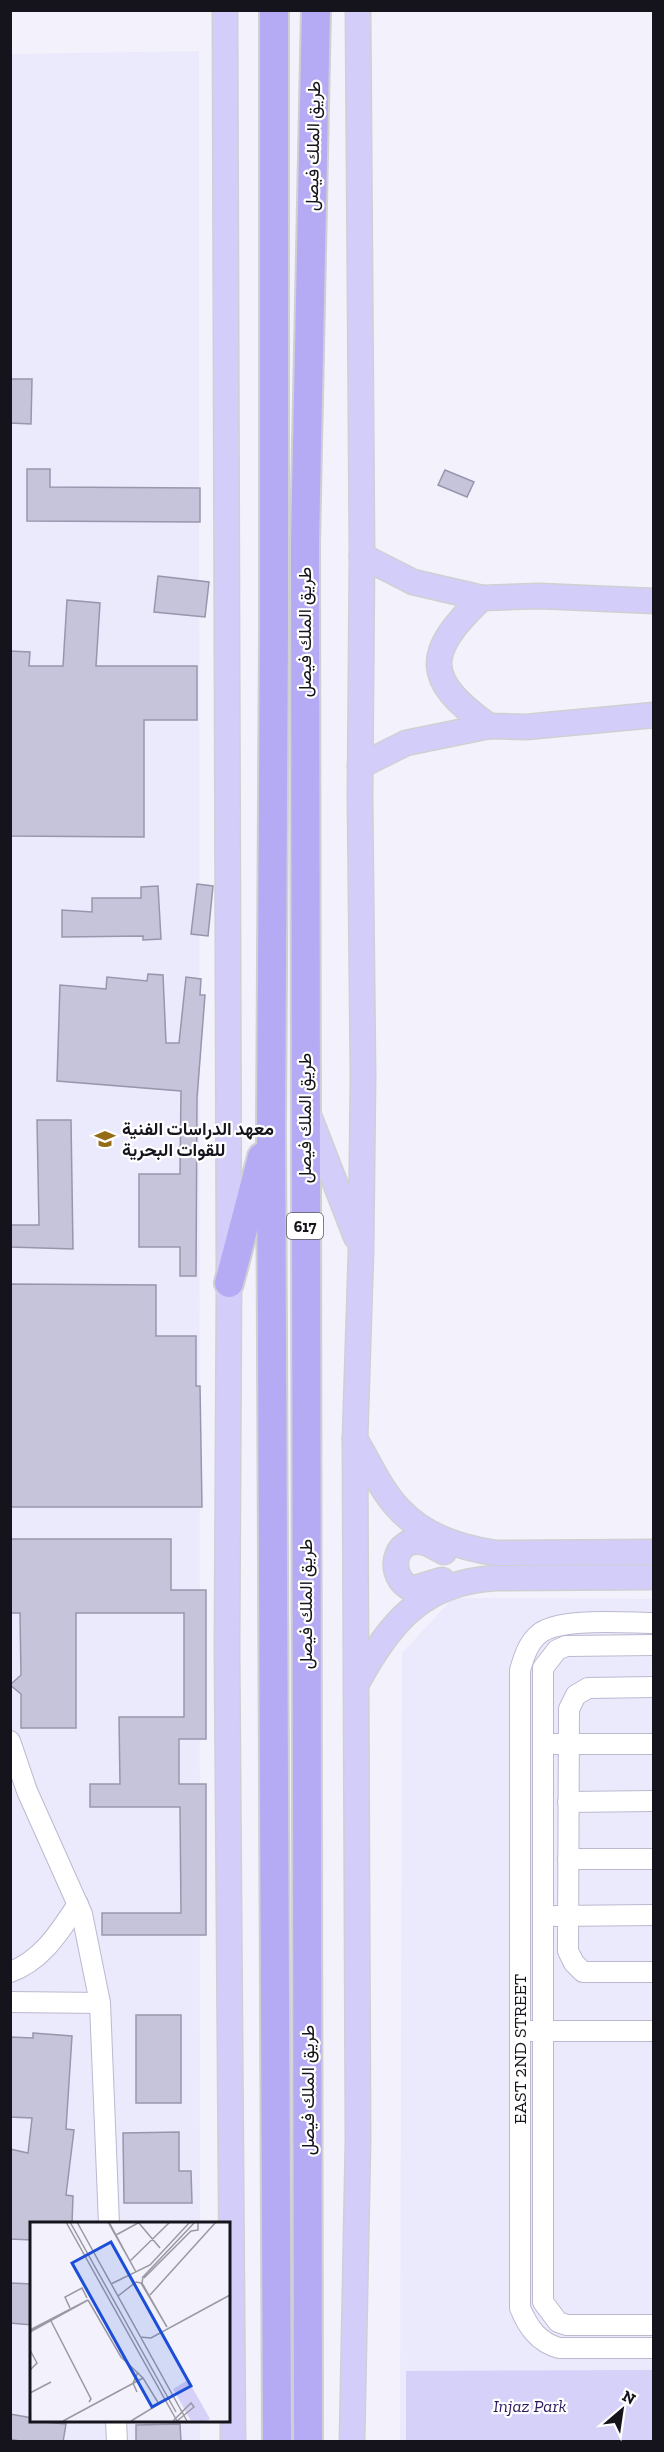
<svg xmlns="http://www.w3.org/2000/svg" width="664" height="2452" viewBox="0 0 664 2452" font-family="'Zilla Slab',Vazirmatn,serif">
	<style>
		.built { fill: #ebe9fc }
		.green { fill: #d5d1f9 }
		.building { fill: #c6c4db; stroke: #9896ac; stroke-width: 1.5 }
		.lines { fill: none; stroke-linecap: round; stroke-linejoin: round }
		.minor-casing { stroke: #bbb9d0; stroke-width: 22 }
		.major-casing { stroke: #d0d0d2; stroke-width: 27 }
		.highway-casing { stroke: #d0d0d2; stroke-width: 32 }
		.minor { stroke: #fff; stroke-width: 20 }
		.major { stroke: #d3cdf9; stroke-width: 24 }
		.highway { stroke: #b5abf5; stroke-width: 28 }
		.labels { text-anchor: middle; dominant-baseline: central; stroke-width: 4.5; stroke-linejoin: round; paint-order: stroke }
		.shield { fill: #fff; stroke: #5b5a60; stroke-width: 1.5 }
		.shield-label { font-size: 16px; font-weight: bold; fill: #15141c }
		.street-label { font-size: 18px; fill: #15141c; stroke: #fff }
		.poi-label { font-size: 18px; font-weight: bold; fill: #15141c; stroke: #fff; text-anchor: start }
		.park-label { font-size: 18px; font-style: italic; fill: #2e1b5f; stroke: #fff }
		.inset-road { fill: none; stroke: #9a99a2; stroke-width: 1.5 }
		.view { fill: #1d4ed8; fill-opacity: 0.15; stroke: #1d4ed8; stroke-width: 3 }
		.inset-edge { fill: none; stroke: #15141c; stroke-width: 3 }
	</style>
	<rect width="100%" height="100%" fill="#f3f2fc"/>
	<g class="built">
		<polygon points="199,51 200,2224 32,2224 32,2420 200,2421 200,2441 11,2441 10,54"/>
		<polygon points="453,1598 653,1599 653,2441 400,2442 402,1653"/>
	</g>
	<polygon class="green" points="653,2370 653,2441 406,2441 406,2371"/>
	<g class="building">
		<polygon points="10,379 32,379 31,424 10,423"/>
		<polygon points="27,469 50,469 50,487 200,488 200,522 27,521"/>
		<polygon points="445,470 474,482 467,497 438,485"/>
		<polygon points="158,576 209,582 205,617 154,612"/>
		<polygon points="67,600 100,603 96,666 197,666 197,720 144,720 144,837 10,836 10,651 30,652 29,666 63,666"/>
		<polygon points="197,884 213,886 208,936 191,934"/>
		<polygon points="158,886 161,939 143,940 143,936 62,937 62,910 92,912 92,898 141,898 141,887"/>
		<polygon points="148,974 163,975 166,1043 179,1043 186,977 201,979 200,995 205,995 197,1098 196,1276 180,1276 180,1247 139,1247 139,1174 180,1174 181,1091 57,1081 60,985 106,989 107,977 147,981"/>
		<polygon points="37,1120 71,1120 73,1249 10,1247 10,1225 39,1225"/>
		<polygon points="10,1284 156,1285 156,1336 196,1336 196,1386 200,1386 202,1507 10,1507"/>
		<polygon points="10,1539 171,1539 171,1590 206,1590 206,1739 179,1739 179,1784 206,1784 206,1935 102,1935 102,1913 181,1913 180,1807 90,1807 90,1784 120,1784 119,1717 184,1717 184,1613 76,1613 76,1728 21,1728 21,1694 10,1685 21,1675 20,1613 10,1613"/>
		<rect x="136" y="2015" width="45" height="88"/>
		<polygon points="33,2033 72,2036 66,2129 74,2130 66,2195 73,2196 72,2224 32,2224 32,2240 10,2239 10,2149 28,2153 32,2118 10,2117 10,2037 33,2038"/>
		<polygon points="179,2132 179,2171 191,2171 192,2203 124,2203 123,2133"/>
		<polygon points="10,2283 32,2284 32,2325 10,2323"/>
		<polygon points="10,2414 32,2418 32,2421 66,2424 63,2442 24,2442 10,2439"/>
		<polygon points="180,2424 181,2442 136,2442 136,2425"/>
	</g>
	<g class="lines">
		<g class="minor-casing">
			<g id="minor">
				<path d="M654,1623C627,1623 558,1617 539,1634C528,1643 524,1657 520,1670V2308C528,2327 538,2342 559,2348H654"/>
				<polyline points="654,1645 566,1646 557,1650 543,1668 543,2302 558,2322 567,2325 654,2325"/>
				<polyline points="654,1687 588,1688 576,1695 569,1709 568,1951 574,1963 583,1972 654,1972"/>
				<polyline points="10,1741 27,1791 82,1914 100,2003 109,2224"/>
				<polyline points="555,1744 654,1744"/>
				<polyline points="568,1802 654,1801"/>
				<polyline points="568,1859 654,1859"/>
				<polyline points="555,1916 654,1915"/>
				<path d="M10,1972C42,1961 60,1931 78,1904"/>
				<polyline points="10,2002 100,2003"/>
				<polyline points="531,2031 654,2031"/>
				<polyline points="116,2420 117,2442"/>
			</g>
		</g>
		<g class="major-casing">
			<g id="major">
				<polyline points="225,10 229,1283 227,1649 233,2442"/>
				<polyline points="362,556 413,582 482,598 540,596 654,601"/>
				<path d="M482,598C425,652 422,679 489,726"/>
				<polyline points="360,766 406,743 489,726 526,727 654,715"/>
				<polyline points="308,1113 356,1237"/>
				<path d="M355,1439C369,1462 381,1491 400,1510C425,1537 461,1548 496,1553L654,1552"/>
				<path d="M442,1580L412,1589C385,1577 394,1536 422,1542C429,1543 437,1549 444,1552"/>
				<path d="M357,1683C390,1622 423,1582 496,1578L654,1577"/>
				<polyline points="352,2442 358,2140 355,1439 361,1251 363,1076 360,797 362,556 358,10"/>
			</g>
		</g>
		<g class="highway-casing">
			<g id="highway">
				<polyline points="274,10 274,628 271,1129 277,2442"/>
				<polyline points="229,1283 262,1157"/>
				<polyline points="308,2442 305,543 316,10"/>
			</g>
		</g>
		<use href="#minor" class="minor"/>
		<use href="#major" class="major"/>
		<use href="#highway" class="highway"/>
	</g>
	<defs>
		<g id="university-bare" transform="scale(1.62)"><path d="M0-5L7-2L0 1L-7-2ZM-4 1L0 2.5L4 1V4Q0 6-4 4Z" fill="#956c16" stroke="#fff" stroke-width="2.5" paint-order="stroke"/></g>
	</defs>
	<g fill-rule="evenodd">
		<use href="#university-bare" x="105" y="1139"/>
	</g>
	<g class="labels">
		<rect class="shield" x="287" y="1213" width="36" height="26" rx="4.5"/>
		<g class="shield-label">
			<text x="305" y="1226">617</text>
		</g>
		<g class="street-label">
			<text transform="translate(313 146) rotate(-89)">طريق الملك فيصل</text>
			<text transform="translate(305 632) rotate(-90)">طريق الملك فيصل</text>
			<text transform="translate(305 1118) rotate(-90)">طريق الملك فيصل</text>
			<text transform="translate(306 1604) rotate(-90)">طريق الملك فيصل</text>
			<text transform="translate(520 2049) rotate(-90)">EAST 2ND STREET</text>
			<text transform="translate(308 2090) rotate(-90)">طريق الملك فيصل</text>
		</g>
		<g class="poi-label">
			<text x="122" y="1129">معهد الدراسات الفنية<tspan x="122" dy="21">للقوات البحرية</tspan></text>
		</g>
		<g class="park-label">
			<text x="530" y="2406">Injaz Park</text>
		</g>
	</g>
	<g transform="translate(30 2222)">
		<rect width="200" height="200" fill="#f3f2fc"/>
		<path d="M158,158L180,197L176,199H161L143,167Z" fill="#d5d1f9"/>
		<path class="inset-road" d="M36,0L147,199M40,0L146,190M47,0L157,199M78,0L106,50L79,0M108,0L130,26M86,13L108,1M100,39L140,0M112,56L165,0M114,56L161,9L168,8V0M106,60L111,61L137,105L112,61L113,55M81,62L120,43L160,0M120,73L186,0M88,74L106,60M58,78L91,135L113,156L129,182L101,199M40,86L35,75L52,66L57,76M20,97L61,177L59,180M0,108L58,78L0,110M110,115L121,116L200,73M0,128L7,141L0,148M107,170L103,161L108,150M0,171L21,160M33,199L113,156M143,199L161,181L164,185L147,199"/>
		<path class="view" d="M81,20L161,164L122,185L42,41Z"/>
		<rect width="200" height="200" class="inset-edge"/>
	</g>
	<rect width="664" height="2452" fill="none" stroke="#15141c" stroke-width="24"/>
	<g transform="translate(622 2410) rotate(29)" stroke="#ffffff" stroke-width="4.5" paint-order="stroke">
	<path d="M0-4.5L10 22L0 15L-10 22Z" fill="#15141c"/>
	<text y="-9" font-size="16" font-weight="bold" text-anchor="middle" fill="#15141c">N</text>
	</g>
</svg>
